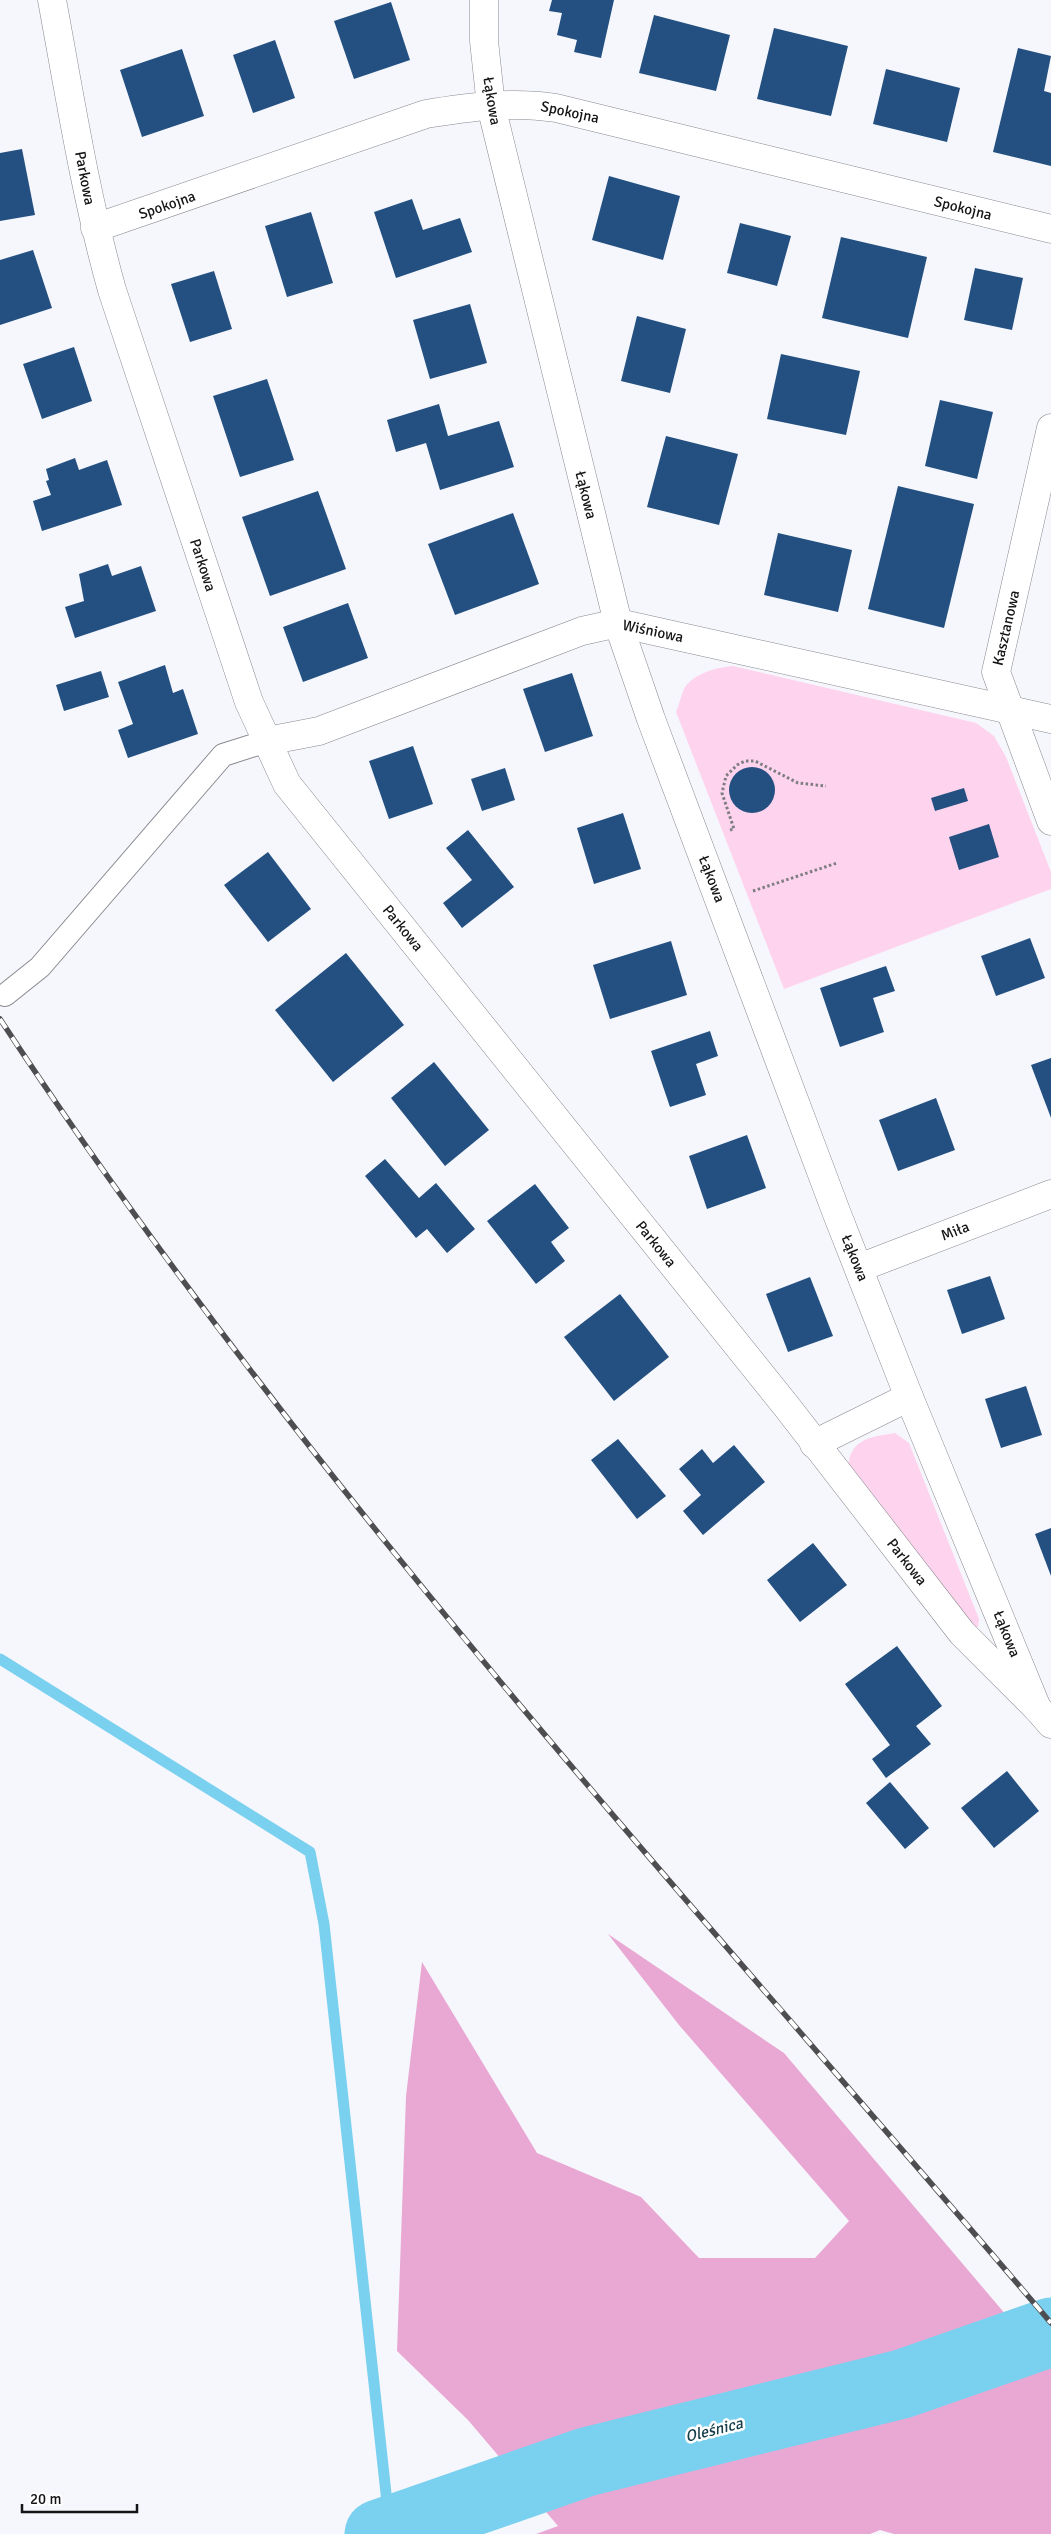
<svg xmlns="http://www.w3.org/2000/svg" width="1051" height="2534" viewBox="0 0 1051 2534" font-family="Signika,sans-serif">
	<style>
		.green { fill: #fed3ee }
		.forest { fill: #e9a8d3 }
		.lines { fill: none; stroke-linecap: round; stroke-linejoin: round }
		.stream { stroke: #7ad0ef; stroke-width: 11 }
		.river { stroke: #7ad0ef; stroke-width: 69 }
		.building { fill: #235080 }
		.service-casing { stroke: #88898f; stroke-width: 24 }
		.minor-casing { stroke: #88898f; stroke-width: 29 }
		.path { stroke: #7e7e82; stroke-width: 3; stroke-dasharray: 2.5 2.5; stroke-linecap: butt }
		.service { stroke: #fff; stroke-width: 22 }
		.minor { stroke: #fff; stroke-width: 28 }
		.rail-casing { stroke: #4e4e51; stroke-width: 5.5 }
		.rail { stroke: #fff; stroke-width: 4; stroke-dasharray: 11; stroke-linecap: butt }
		.labels { text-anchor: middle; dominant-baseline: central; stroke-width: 5; stroke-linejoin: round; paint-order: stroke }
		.street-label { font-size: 15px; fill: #141416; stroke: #fff }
		.water-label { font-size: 16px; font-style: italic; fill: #153d4a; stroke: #fff }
	</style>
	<rect width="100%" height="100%" fill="#f6f7fd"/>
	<g class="green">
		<path d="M733,666L976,723L994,736L1006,757L1051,872V889L784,989L676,712C679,705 681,696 684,689C692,674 717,667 733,666Z"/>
		<path d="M895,1433L909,1443L979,1619L978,1627L973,1626L848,1469C849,1439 870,1437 895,1433Z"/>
	</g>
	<polygon class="forest" points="608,1934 784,2053 1051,2368 1051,2534 894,2534 880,2530 870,2534 536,2534 558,2526 468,2420 397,2351 406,2096 422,1962 537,2153 641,2197 699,2258 815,2258 849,2221 679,2025"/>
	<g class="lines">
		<polyline class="stream" points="0,1659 310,1852 324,1924 390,2530"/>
		<polyline class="river" points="379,2534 586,2462 902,2384 1051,2332"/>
	</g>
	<g class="building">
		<polygon points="552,0 614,0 601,58 574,52 577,40 557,35 562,13 549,11"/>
		<polygon points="391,2 410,60 354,79 334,21"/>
		<polygon points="654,15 730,35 716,91 639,73"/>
		<polygon points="774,28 848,46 831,116 757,99"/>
		<polygon points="275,40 295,98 253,113 233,55"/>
		<polygon points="1018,48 1051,56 1044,91 1051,93 1051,166 993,152"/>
		<polygon points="182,49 204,116 142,137 120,70"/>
		<polygon points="886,69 960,88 947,142 873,124"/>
		<polygon points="22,149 35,215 0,221 0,153"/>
		<polygon points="609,176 680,196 663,260 592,240"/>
		<polygon points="412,199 423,230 460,218 472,252 396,278 374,212"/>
		<polygon points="311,212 333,283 287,297 265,226"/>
		<polygon points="740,223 791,236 777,286 727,273"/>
		<polygon points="841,237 927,257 908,338 822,318"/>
		<polygon points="33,250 52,308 0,325 0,260"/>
		<polygon points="975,268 1023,278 1012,330 964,320"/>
		<polygon points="214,271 232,329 190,342 171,284"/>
		<polygon points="470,304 487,363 430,379 413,320"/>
		<polygon points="637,316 686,329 670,393 621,381"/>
		<polygon points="74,347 92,401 42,419 23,364"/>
		<polygon points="781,354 860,371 846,435 767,419"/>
		<polygon points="267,379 294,460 240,477 213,396"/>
		<polygon points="940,400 993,412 977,479 925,466"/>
		<polygon points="439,404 448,436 499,421 514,467 440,490 426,443 396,452 387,420"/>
		<polygon points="666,436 738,454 719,525 647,507"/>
		<polygon points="75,458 79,470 107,460 122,505 42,531 33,501 51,495 46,481 49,480 46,469"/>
		<polygon points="898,486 974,504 944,628 868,609"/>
		<polygon points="318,491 346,569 270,596 242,517"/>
		<polygon points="513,513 539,584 455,615 428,544"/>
		<polygon points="778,533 852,550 838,612 764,595"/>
		<polygon points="108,564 112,576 141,566 156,611 75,638 65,607 84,601 79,574"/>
		<polygon points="348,603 368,658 303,682 283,627"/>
		<polygon points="165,665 173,693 183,689 198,734 128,758 118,730 133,724 118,682"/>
		<polygon points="101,671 109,697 64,711 56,685"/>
		<polygon points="572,673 593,736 545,752 523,689"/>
		<polygon points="413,746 433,804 389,819 369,761"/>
		<circle cx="752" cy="790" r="23"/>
		<polygon points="505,768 515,800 482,811 471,779"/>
		<polygon points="964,788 968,801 935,811 931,798"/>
		<polygon points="623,813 641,869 594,884 577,828"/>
		<polygon points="989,824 999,857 959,870 949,837"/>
		<polygon points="468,830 514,887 462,928 443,903 472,880 446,848"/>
		<polygon points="268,852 311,909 268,942 224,885"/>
		<polygon points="1030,938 1045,978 996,996 981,956"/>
		<polygon points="671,941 687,995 610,1019 593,965"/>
		<polygon points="346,953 404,1025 333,1082 275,1010"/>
		<polygon points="886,966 895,991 873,998 884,1032 840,1047 820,988"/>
		<polygon points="710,1031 718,1056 696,1064 706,1095 670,1107 651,1051"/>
		<polygon points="1051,1058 1051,1118 1031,1065"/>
		<polygon points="434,1062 489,1130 445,1166 391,1098"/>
		<polygon points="936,1098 955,1150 898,1171 879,1120"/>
		<polygon points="747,1135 766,1188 707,1209 689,1156"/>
		<polygon points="385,1159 419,1198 436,1183 475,1229 447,1253 427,1229 416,1238 365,1176"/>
		<polygon points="535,1184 569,1228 551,1242 565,1261 536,1284 487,1221"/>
		<polygon points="990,1276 1005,1319 962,1334 947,1290"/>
		<polygon points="810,1277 833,1336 788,1352 766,1294"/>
		<polygon points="620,1294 669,1357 614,1401 564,1337"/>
		<polygon points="1026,1386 1042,1435 1001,1448 985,1399"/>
		<polygon points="618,1439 666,1496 637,1519 591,1460"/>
		<polygon points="734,1445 765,1482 703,1535 683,1511 701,1495 679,1469 702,1449 713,1463"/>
		<polygon points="1051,1528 1051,1576 1035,1534"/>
		<polygon points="813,1543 847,1585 800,1622 767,1580"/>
		<polygon points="897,1646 942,1706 916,1726 931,1744 886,1778 872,1759 890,1745 845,1684"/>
		<polygon points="1007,1771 1039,1811 994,1848 961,1808"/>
		<polygon points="890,1782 929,1828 905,1849 866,1803"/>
	</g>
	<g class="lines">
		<g class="service-casing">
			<polyline id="service" points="5,995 40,967 223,755 267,741"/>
		</g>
		<g class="minor-casing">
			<g id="minor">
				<path d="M52,0C70,97 85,194 112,290L249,702L287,784L787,1407L962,1633L1037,1708"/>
				<polyline points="484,0 484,41 491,106 618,623 651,719 837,1214 909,1397 1037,1708 1051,1724"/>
				<path d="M95,228L426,114C469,107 512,101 556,108L1051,229"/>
				<polyline points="1051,428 996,672 1051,821"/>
				<polyline points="267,741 319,731 582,631 618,623 1051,719"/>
				<polyline points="859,1268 1051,1194"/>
				<polyline points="814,1444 909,1397"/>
			</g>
		</g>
		<g class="path">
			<polyline points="730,830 734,829 722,793 726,776 737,765 745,761 755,761 798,783 826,786"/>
			<polyline points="753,891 837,863"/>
		</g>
		<use href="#service" class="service"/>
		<use href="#minor" class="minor"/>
		<g class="rail-casing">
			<path id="rail" d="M0,1019C307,1487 689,1898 1051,2323"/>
		</g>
		<use href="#rail" class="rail"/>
	</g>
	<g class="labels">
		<g class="street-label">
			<text transform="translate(492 101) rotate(81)">Łąkowa</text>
			<text transform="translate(570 112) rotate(12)">Spokojna</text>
			<text transform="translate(85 178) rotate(79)">Parkowa</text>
			<text transform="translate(167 205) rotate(-19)">Spokojna</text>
			<text transform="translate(963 208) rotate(14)">Spokojna</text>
			<text transform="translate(586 495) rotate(76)">Łąkowa</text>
			<text transform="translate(203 565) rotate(72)">Parkowa</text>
			<text transform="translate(1006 628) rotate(-77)">Kasztanowa</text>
			<text transform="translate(653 631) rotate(12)">Wiśniowa</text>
			<text transform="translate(712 879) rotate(69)">Łąkowa</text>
			<text transform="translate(403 928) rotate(51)">Parkowa</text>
			<text transform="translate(955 1231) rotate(-21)">Miła</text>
			<text transform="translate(656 1244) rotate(51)">Parkowa</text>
			<text transform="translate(855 1258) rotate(68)">Łąkowa</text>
			<text transform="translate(907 1562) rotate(52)">Parkowa</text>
			<text transform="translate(1007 1634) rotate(68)">Łąkowa</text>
		</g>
		<g class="water-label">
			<text transform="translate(714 2430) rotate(-14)">Oleśnica</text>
		</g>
	</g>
	<path d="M22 2504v8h115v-8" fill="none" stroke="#141416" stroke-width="2.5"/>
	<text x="30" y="2504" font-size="15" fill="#141416" stroke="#ffffff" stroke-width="4" paint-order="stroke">20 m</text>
</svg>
